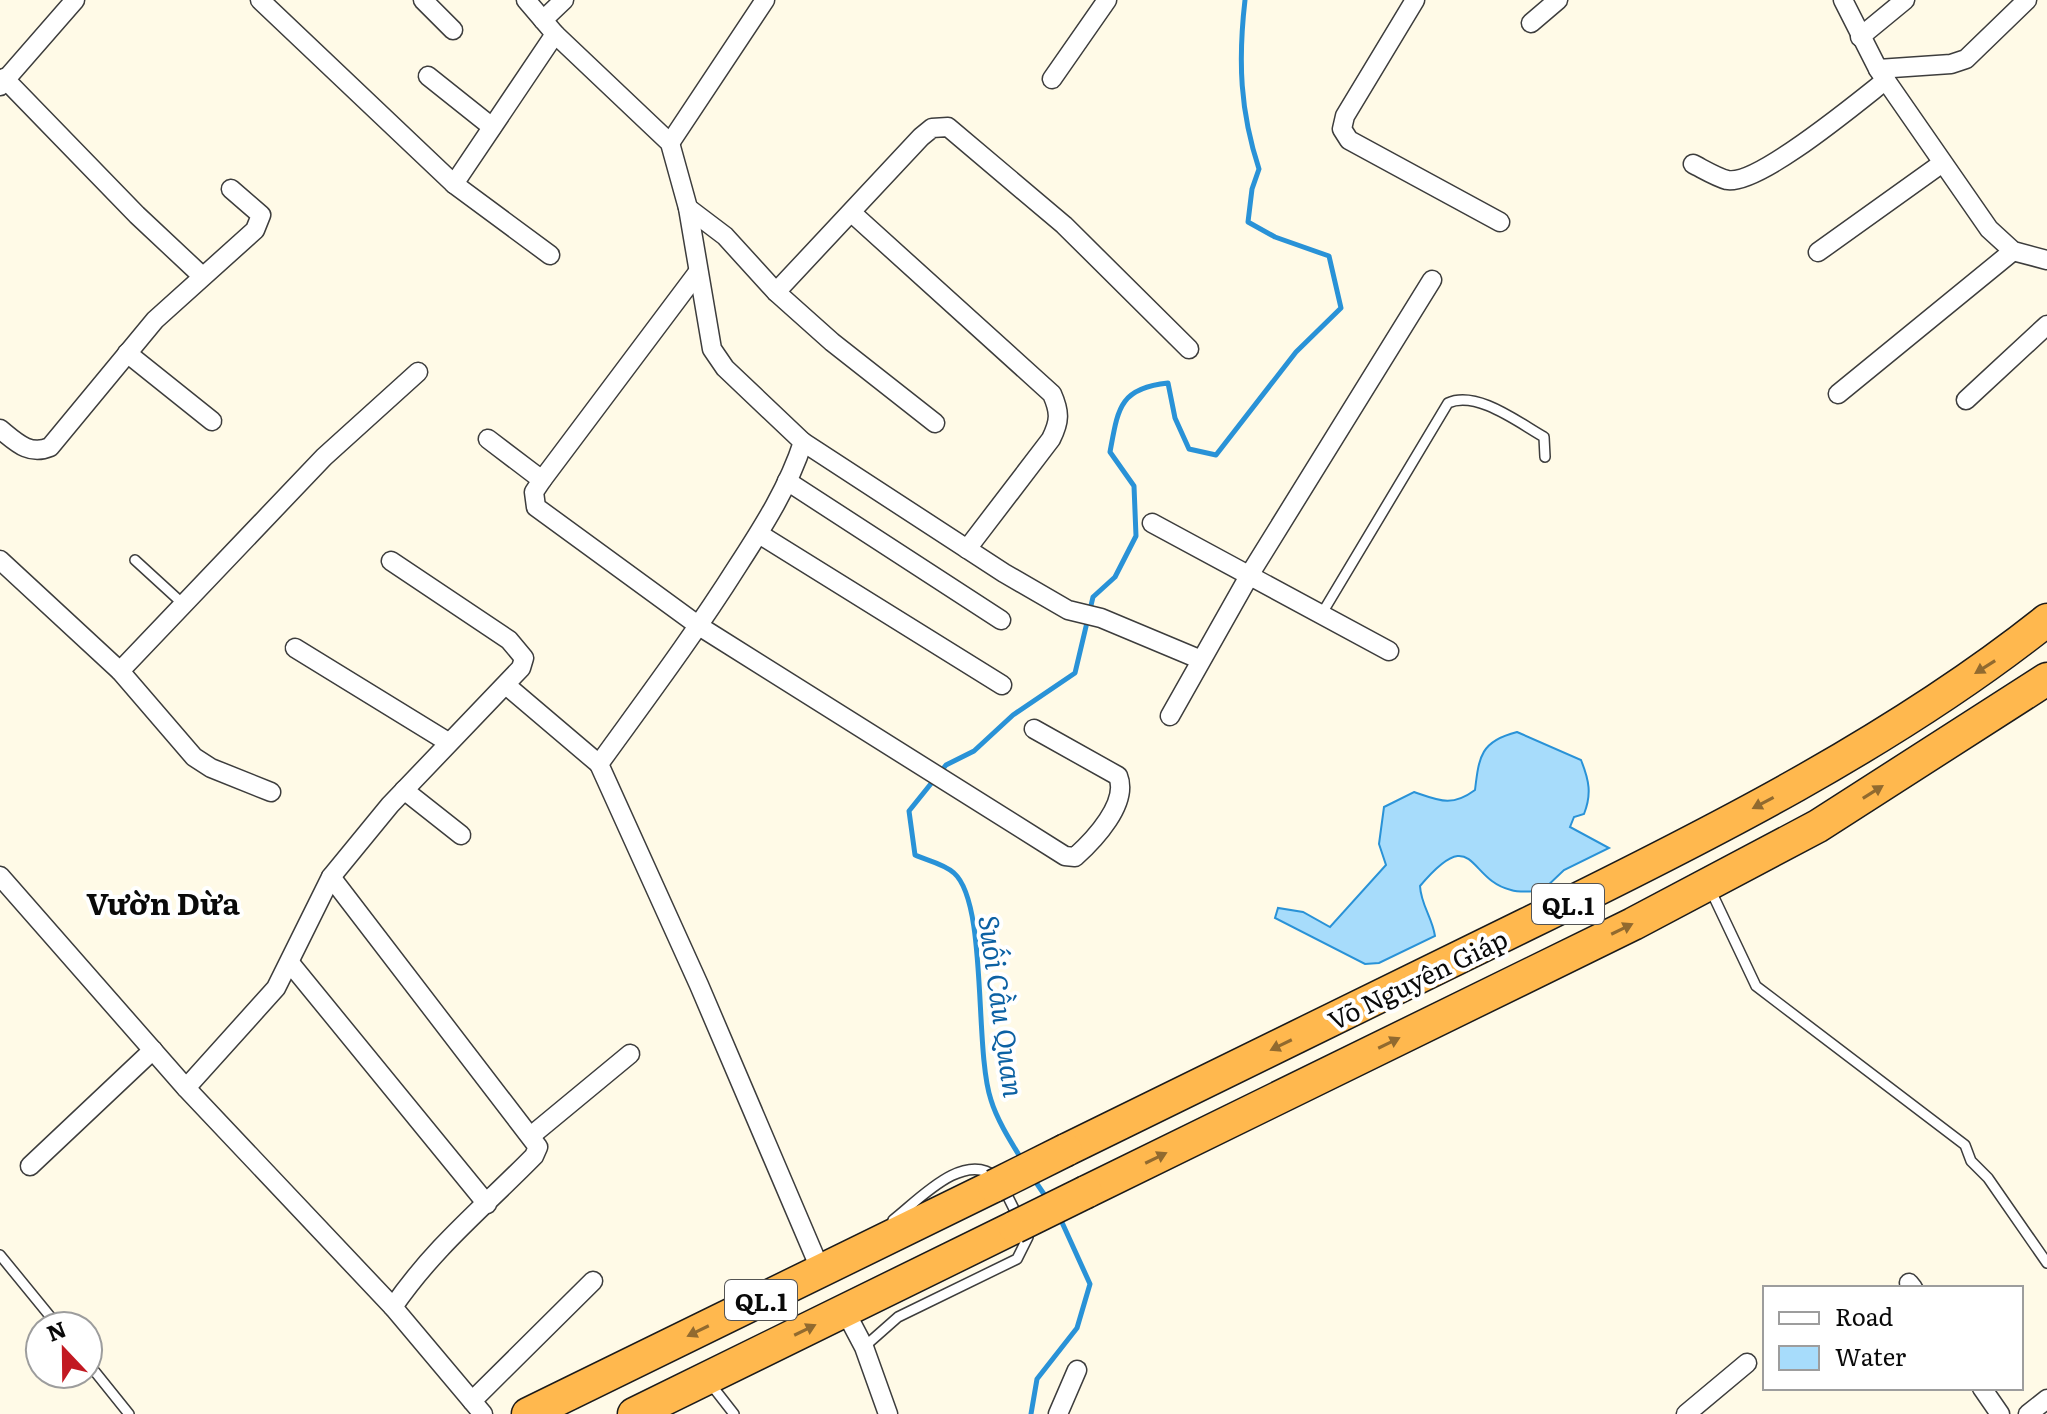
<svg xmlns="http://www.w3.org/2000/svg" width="2047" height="1414" viewBox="0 0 2047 1414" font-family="Literata,serif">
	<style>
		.water { fill: #a7dcfb; stroke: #2992d7; stroke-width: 2 }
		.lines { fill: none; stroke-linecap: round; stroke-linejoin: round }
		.stream { stroke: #2992d7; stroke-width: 5 }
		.service-casing { stroke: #3d3d3d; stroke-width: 12 }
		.minor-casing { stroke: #3d3d3d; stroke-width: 21 }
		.trunk-casing { stroke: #1b1b1b; stroke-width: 35 }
		.service { stroke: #fff; stroke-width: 9 }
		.minor { stroke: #fff; stroke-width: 18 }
		.trunk { stroke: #ffb84e; stroke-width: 32 }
		.trunk-bridge-casing { stroke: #1b1b1b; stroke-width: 35; stroke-linecap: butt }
		.trunk-bridge { stroke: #ffb84e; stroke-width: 32 }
		.oneway { fill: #916a2f }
		.labels { text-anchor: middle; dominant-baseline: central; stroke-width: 8; stroke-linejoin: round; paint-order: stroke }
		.shield { fill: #fff; stroke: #545454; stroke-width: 2 }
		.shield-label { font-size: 24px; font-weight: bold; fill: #0a0a0a }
		.street-label { font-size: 26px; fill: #0a0a0a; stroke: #fff }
		.water-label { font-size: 28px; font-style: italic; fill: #0c61a3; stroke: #fff }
		.quarter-label { font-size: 30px; font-weight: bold; fill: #0a0a0a; stroke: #fff }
	</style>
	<rect width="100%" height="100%" fill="#fffae7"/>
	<path class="water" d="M1517,732L1581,760C1589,780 1592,794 1584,814L1574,817L1570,827L1609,848L1564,870L1542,891C1533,891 1520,893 1511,890C1467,880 1475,821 1420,886C1421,905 1432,917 1435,936L1379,963L1365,964L1275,918L1278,908L1303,912L1330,927L1386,865L1379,844L1384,807L1414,792C1440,801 1452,807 1475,790C1479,756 1481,741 1517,732Z"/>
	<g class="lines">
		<g class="stream">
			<path d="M1022,1160C1011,1142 997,1120 991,1100C974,1050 988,903 954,873C945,864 926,860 915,855L909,811L946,765L974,751L1013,715L1075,673L1093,597L1115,577L1136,536L1134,486L1110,452C1118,409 1119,388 1168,383L1175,418L1189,449L1216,455L1296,352L1341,308L1329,256L1275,237L1248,222L1252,189L1259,169C1240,111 1238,61 1245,0"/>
			<polyline points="1033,1178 1048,1200"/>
			<polyline points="1031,1414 1037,1379 1077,1328 1090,1284 1060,1218"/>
		</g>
		<g class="service-casing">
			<g id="service">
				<polyline points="135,560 182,603"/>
				<path d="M1321,615L1448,403C1477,390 1519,423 1544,437L1545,457"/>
				<polyline points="1711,891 1756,986 1965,1145 1971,1161 1988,1178 2047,1263"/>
				<path d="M893,1220C918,1201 963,1150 996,1177"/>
				<polyline points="0,1255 58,1326"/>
				<polyline points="864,1347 898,1317 1017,1259 1028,1237 1004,1189"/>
				<polyline points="88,1363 129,1414"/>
				<polyline points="709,1382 734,1414"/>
			</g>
		</g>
		<g class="minor-casing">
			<g id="minor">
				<polyline points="260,0 454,184 550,255"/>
				<polyline points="423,0 453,30"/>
				<path d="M526,0L555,34L670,143L688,208L712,349L725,368L803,442C789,486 763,527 737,567C694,635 646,699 599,764L699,985L821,1271"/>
				<polyline points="1415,0 1345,116 1342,129 1349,140 1500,222"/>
				<polyline points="1843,0 1878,69 1989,229 2013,251 2047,260"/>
				<polyline points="543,20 564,0"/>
				<polyline points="1531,23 1558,0"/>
				<polyline points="1860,37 1905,0"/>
				<polyline points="1878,69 1951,64 1966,59 2027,0"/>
				<polyline points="428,76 492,127"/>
				<polyline points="4,78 137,215 201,275"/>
				<polyline points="1052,79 1107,0"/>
				<polyline points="0,86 75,0"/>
				<polyline points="670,143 765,0"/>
				<path d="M1693,164C1703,169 1716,177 1727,180C1758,186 1859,101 1886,80"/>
				<polyline points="454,184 555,34"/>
				<polyline points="688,208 725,236 776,292 832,342 935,423"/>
				<path d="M852,213L1052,394C1060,412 1060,421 1051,439L967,549"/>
				<polyline points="1818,252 1941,164"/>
				<polyline points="776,292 921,137 932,128 948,127 1064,225 1189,349"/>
				<polyline points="127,353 212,421"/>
				<polyline points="1838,394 2013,251"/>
				<polyline points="1966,400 2047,325"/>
				<path d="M0,429C16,442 29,456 50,447L155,320L255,230L261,215L231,189"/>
				<polyline points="488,439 542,480 698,272"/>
				<polyline points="803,442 1004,573 1068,610 1101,618 1199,659"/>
				<path d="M542,480L534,492L536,507L699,626L1065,856L1075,857C1094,840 1129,803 1118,776L1034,729"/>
				<polyline points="787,481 1001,620"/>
				<polyline points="1152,523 1389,651"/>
				<polyline points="759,534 1002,685"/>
				<polyline points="0,560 120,671 324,457 418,372"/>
				<polyline points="295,648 448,742"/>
				<polyline points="120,671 194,757 211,768 271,792"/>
				<polyline points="506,685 599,764"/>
				<polyline points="1170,716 1253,569 1432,280"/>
				<polyline points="404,790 461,835"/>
				<polyline points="0,876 186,1088 393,1307 483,1414"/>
				<path d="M331,877L538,1147L534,1156C483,1208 435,1246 393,1307"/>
				<polyline points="290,963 487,1204"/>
				<polyline points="186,1088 276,988 331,877 390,805 521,668 524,658 509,640 391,561"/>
				<polyline points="532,1135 630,1054"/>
				<polyline points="30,1166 153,1050"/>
				<polyline points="1909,1283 1913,1288"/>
				<polyline points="845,1311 864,1347 888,1414"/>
				<polyline points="1982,1388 2000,1414"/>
				<polyline points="472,1401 593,1281"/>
				<polyline points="1058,1414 1077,1370"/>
				<polyline points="1686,1414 1747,1363"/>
				<polyline points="2028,1414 2047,1399"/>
			</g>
		</g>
		<g class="trunk-casing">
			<g id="trunk">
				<path d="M1066,1150C1220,1075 1373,999 1527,924C1703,838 1894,742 2047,620"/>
				<polyline points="1086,1192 1633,924 1818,826 2047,679"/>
				<polyline points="528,1414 994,1186"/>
				<polyline points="634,1414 1015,1227"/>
			</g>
		</g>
		<use href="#service" class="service"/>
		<use href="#minor" class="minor"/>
		<use href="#trunk" class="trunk"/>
		<g class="trunk-bridge-casing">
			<g id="trunk-bridge">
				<polyline points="994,1186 1066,1150"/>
				<polyline points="1015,1227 1086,1192"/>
			</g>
		</g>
		<use href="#trunk-bridge" class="trunk-bridge"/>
	</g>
	<defs><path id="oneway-solid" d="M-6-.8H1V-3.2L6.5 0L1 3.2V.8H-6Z" transform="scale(2)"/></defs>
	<g class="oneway">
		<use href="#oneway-solid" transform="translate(1985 667) rotate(148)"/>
		<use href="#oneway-solid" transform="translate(1873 792) rotate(-32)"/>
		<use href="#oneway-solid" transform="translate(1763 803) rotate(152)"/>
		<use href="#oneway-solid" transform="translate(1622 929) rotate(-26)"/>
		<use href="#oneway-solid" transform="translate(1389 1043) rotate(-26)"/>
		<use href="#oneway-solid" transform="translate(1281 1045) rotate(154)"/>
		<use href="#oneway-solid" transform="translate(1156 1158) rotate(-26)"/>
		<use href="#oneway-solid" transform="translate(805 1330) rotate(-26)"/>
		<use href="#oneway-solid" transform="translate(698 1331) rotate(154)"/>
	</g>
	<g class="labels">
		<g class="shield">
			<rect x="1532" y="884" width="72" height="40" rx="6"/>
			<rect x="725" y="1280" width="72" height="40" rx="6"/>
		</g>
		<g class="shield-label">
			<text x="1568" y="904">QL.1</text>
			<text x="761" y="1300">QL.1</text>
		</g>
		<g class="street-label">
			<text transform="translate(1417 978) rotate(-26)">Võ Nguyên Giáp</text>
		</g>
		<g class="water-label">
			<text transform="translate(1003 1006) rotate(82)">Suối Cầu Quan</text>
		</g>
		<g class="quarter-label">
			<text x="163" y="902">Vườn Dừa</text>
		</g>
	</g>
	<rect x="1763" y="1286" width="260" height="104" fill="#ffffff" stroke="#9d9d9d" stroke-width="2"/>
	<rect x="1779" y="1312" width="40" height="12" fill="#ffffff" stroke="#9d9d9d" stroke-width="2"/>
	<text x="1835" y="1326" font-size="24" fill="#0a0a0a">Road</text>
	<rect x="1779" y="1346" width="40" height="24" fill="#a7dcfb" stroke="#9d9d9d" stroke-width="2"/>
	<text x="1835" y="1366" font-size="24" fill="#0a0a0a">Water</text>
	<g transform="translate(64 1350) rotate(338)"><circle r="38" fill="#ffffff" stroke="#9d9d9d" stroke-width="2"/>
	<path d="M0-6L14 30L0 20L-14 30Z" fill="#c21922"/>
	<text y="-12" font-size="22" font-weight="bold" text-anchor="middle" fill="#0a0a0a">N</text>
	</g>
</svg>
